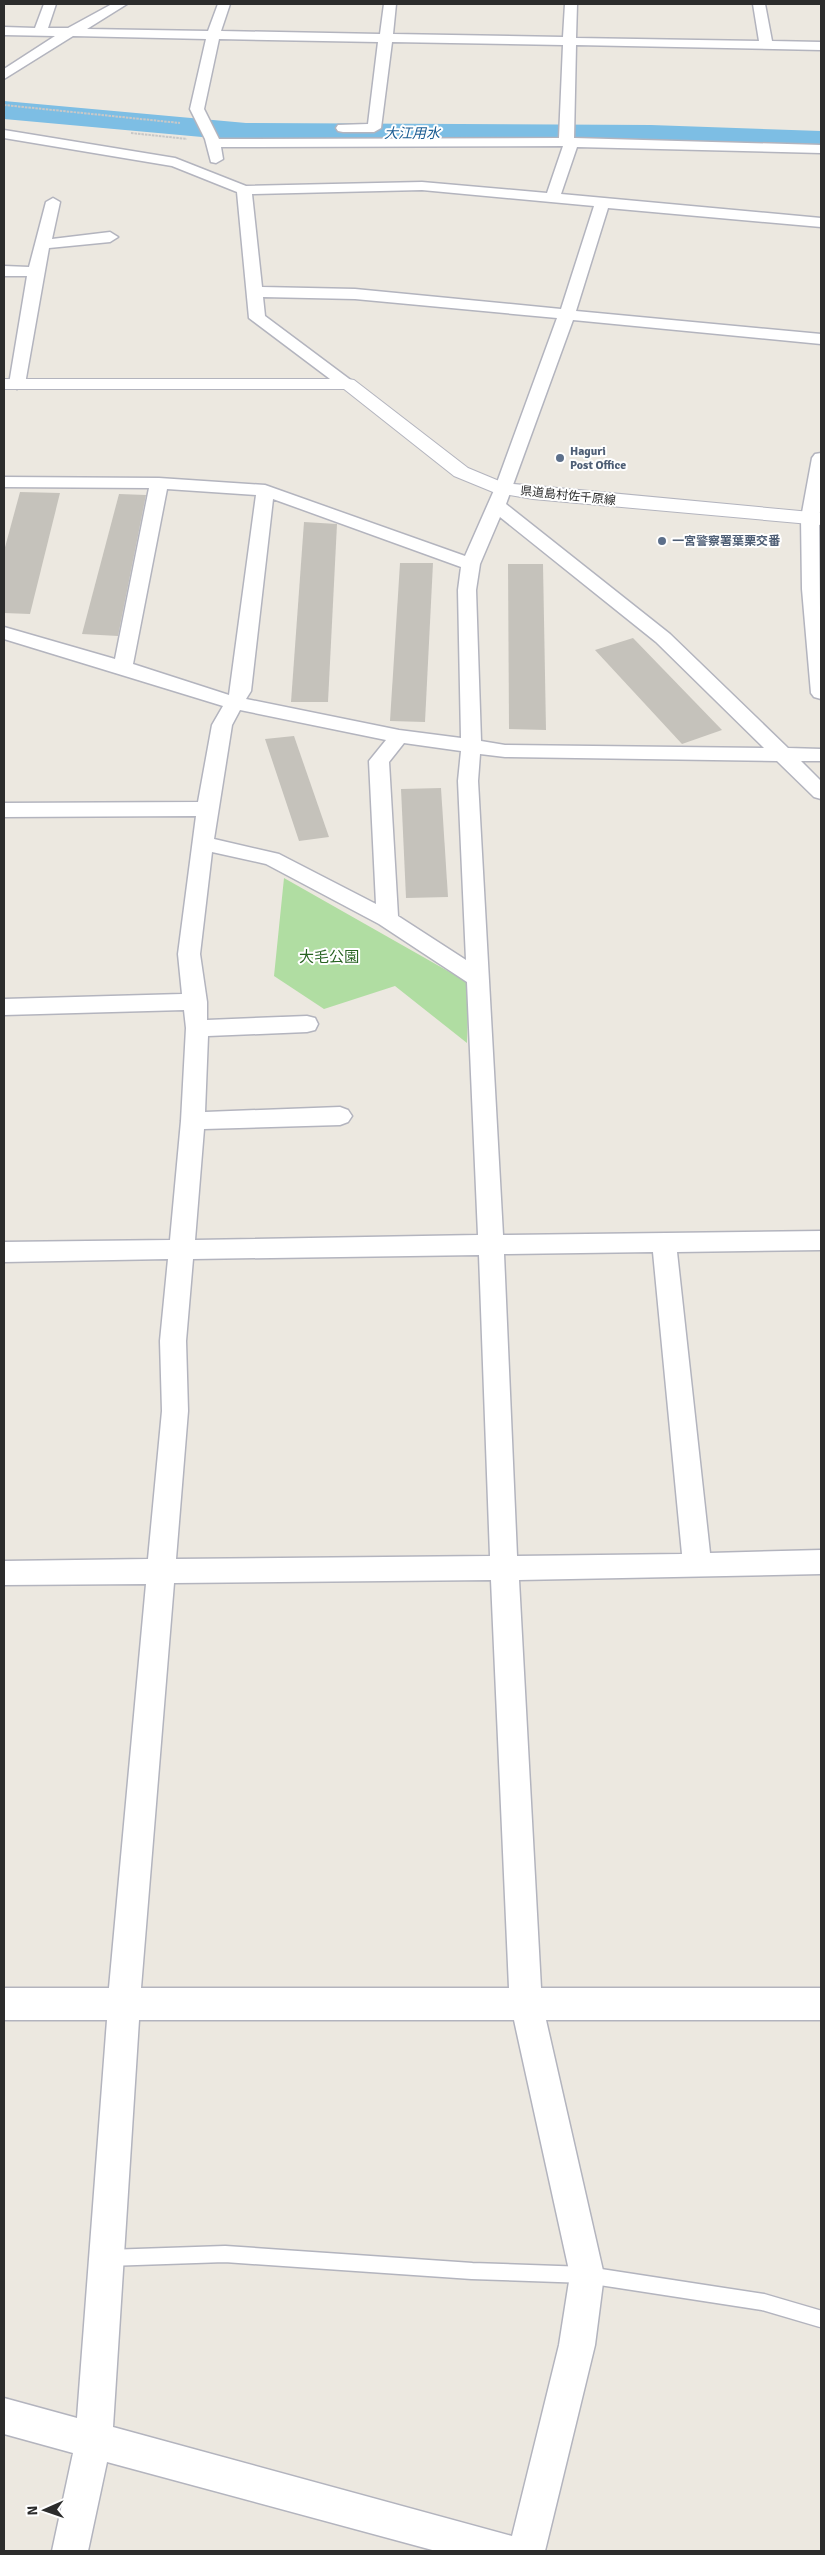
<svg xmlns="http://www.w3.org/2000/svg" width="825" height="2555" viewBox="0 0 825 2555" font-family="Signika,'Noto Sans JP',sans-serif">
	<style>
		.green { fill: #b0dda2 }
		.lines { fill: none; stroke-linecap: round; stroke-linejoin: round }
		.river { fill: #7dbee4; fill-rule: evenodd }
		.building { fill: #c5c2bb }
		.lane-casing { stroke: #b3b4be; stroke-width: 19 }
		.street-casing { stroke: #b3b4be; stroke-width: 3 }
		.secondary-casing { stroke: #b3b4be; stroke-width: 2 }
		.path { stroke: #c8c8c8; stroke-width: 2; stroke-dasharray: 2.5 1; stroke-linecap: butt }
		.lane { stroke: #fff; stroke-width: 16 }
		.street { fill: #fff; fill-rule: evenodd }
		.secondary { fill: #fff; fill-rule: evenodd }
		.service-dot { fill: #5c6f8a; stroke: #fff; stroke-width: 2 }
		.labels { text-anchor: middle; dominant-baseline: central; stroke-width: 4; stroke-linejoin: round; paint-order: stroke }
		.far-service-label { font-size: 12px; font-weight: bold; fill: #4e5e75; stroke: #fff; text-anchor: start }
		.far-street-label { font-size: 12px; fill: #2c2c2c; stroke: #fff }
		.far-water-label { font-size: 14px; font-style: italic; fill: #1a5c92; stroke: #fff }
		.park-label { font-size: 15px; fill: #286322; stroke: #fff }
	</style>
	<rect width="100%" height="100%" fill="#ece8e0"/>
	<polygon class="green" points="284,878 469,983 467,1043 395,986 324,1009 274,976"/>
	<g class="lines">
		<polygon class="river" points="4,101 246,123 651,125 821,131 821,149 651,143 246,141 4,119"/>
	</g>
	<g class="building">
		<polygon points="20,492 60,493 30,614 4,613 4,551"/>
		<polygon points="119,494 146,495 118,636 82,634"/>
		<polygon points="304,522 337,524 328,702 291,702"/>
		<polygon points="400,563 433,563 425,722 390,721"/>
		<polygon points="508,564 543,564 546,730 509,729"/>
		<polygon points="633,638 722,730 682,744 595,650"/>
		<polygon points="294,736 329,837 299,841 265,739"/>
		<polygon points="441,788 448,897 406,898 401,789"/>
	</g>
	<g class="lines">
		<g class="lane-casing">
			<polyline id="lane" points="107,2258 225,2254 472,2271 587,2275 763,2302 821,2319"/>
		</g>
		<g class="street-casing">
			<g id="street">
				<path d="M44,4H56L48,28H68L112,4H127L87,29L208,31L218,4H230L221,31L380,34L384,4H396L393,34L563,37L565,4H577L576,38L759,41L753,4H765L772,41L821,42V50L576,45L574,138L821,145V153L577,147L561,194L821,218V227L608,208L576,311L821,334V344L573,320L506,504L670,634L788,748L821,749V761H801L821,781V799L814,797L777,761L505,757L480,754L478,781L503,1235L821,1231V1250L677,1252L710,1553L821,1550V1574L519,1580L541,1988H821V2020H546L604,2275L595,2345L545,2551H436L107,2462L88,2551H52L73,2453L4,2434V2398L77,2418L107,2020H4V1988H109L146,1584L4,1585V1561L148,1559L162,1411L160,1341L168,1259L4,1262V1242L170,1240L181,1121L186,1028L184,1010L4,1015V999L182,994L178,954L196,816L4,817V803L198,802L212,725L223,706L4,639V627L115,659L149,488L4,487V477L159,478L265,485L465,556L495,488L557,318L355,299L263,297L265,316L356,384L354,388H342L249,318L237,192L172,166L4,138V130L175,158L246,186L422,182L547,193L563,146L221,147L223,159L216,163L211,162L205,139L190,109L206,39L73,36L4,79V69L55,36L4,35V27L35,28ZM219,39L378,42L368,124L338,125L336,128L338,131L343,132H374L381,128L392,42L563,45L559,138L219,139L204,109ZM422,190L594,206L561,309L355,289L262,287L252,194ZM167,489L256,495L229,695L133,664ZM273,499L461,567L458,590L461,738L399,730L246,699L251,691ZM500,517L656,642L764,748L505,745L481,741L476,590L480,564ZM240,710L386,740L369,761L376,904L279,854L214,839L232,725ZM404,743L461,751L458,781L466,960L398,916L389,762ZM212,852L266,864L379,924L467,982L478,1235L195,1240L204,1129L340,1125L348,1122L352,1116L348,1110L340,1107L205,1112L208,1036L307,1032L315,1030L318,1024L315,1018L307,1016L207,1020V1002L200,954ZM653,1252L682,1554L517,1556L504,1254ZM479,1255L490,1556L176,1559L188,1411L186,1341L193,1259ZM491,1580L509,1988H141L174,1583ZM139,2020H514L570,2275L559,2345L512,2536L113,2427Z"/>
				<polygon points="53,198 60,202 52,239 110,232 118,237 110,242 49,248 25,384 17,389 9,384 27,276 4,276 4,266 29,267 46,202"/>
				<polygon points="821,453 821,505 819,518 821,699 814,697 811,693 802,589 801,518 812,458 815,454"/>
			</g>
		</g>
		<g class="secondary-casing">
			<polygon id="secondary" points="4,379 348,379 354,380 468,468 504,483 821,513 821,525 533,499 493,492 454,476 344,389 4,389"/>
		</g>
		<g class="path">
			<polyline points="4,105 180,123"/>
			<polyline points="131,133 187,139"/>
		</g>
		<use href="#lane" class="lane"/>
		<use href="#street" class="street"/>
		<use href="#secondary" class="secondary"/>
	</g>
	<g class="service-dot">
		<circle cx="560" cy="458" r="5"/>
		<circle cx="662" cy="541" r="5"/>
	</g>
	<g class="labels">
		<g class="far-service-label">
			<text x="570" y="451">Haguri<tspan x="570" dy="14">Post Office</tspan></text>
			<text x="672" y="541">一宮警察署葉栗交番</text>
		</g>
		<g class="far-street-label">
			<text transform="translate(568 496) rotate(6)">県道島村佐千原線</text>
		</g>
		<g class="far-water-label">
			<text x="412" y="133">大江用水</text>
		</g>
		<g class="park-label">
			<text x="329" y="957">大毛公園</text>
		</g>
	</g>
	<rect width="825" height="2555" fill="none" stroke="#2c2c2c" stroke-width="10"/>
	<g transform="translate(45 2510) rotate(268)" stroke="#ffffff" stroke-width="4" paint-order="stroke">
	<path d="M0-4L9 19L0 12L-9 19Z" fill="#2c2c2c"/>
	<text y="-8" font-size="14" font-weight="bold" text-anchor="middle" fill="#2c2c2c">N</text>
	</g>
</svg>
